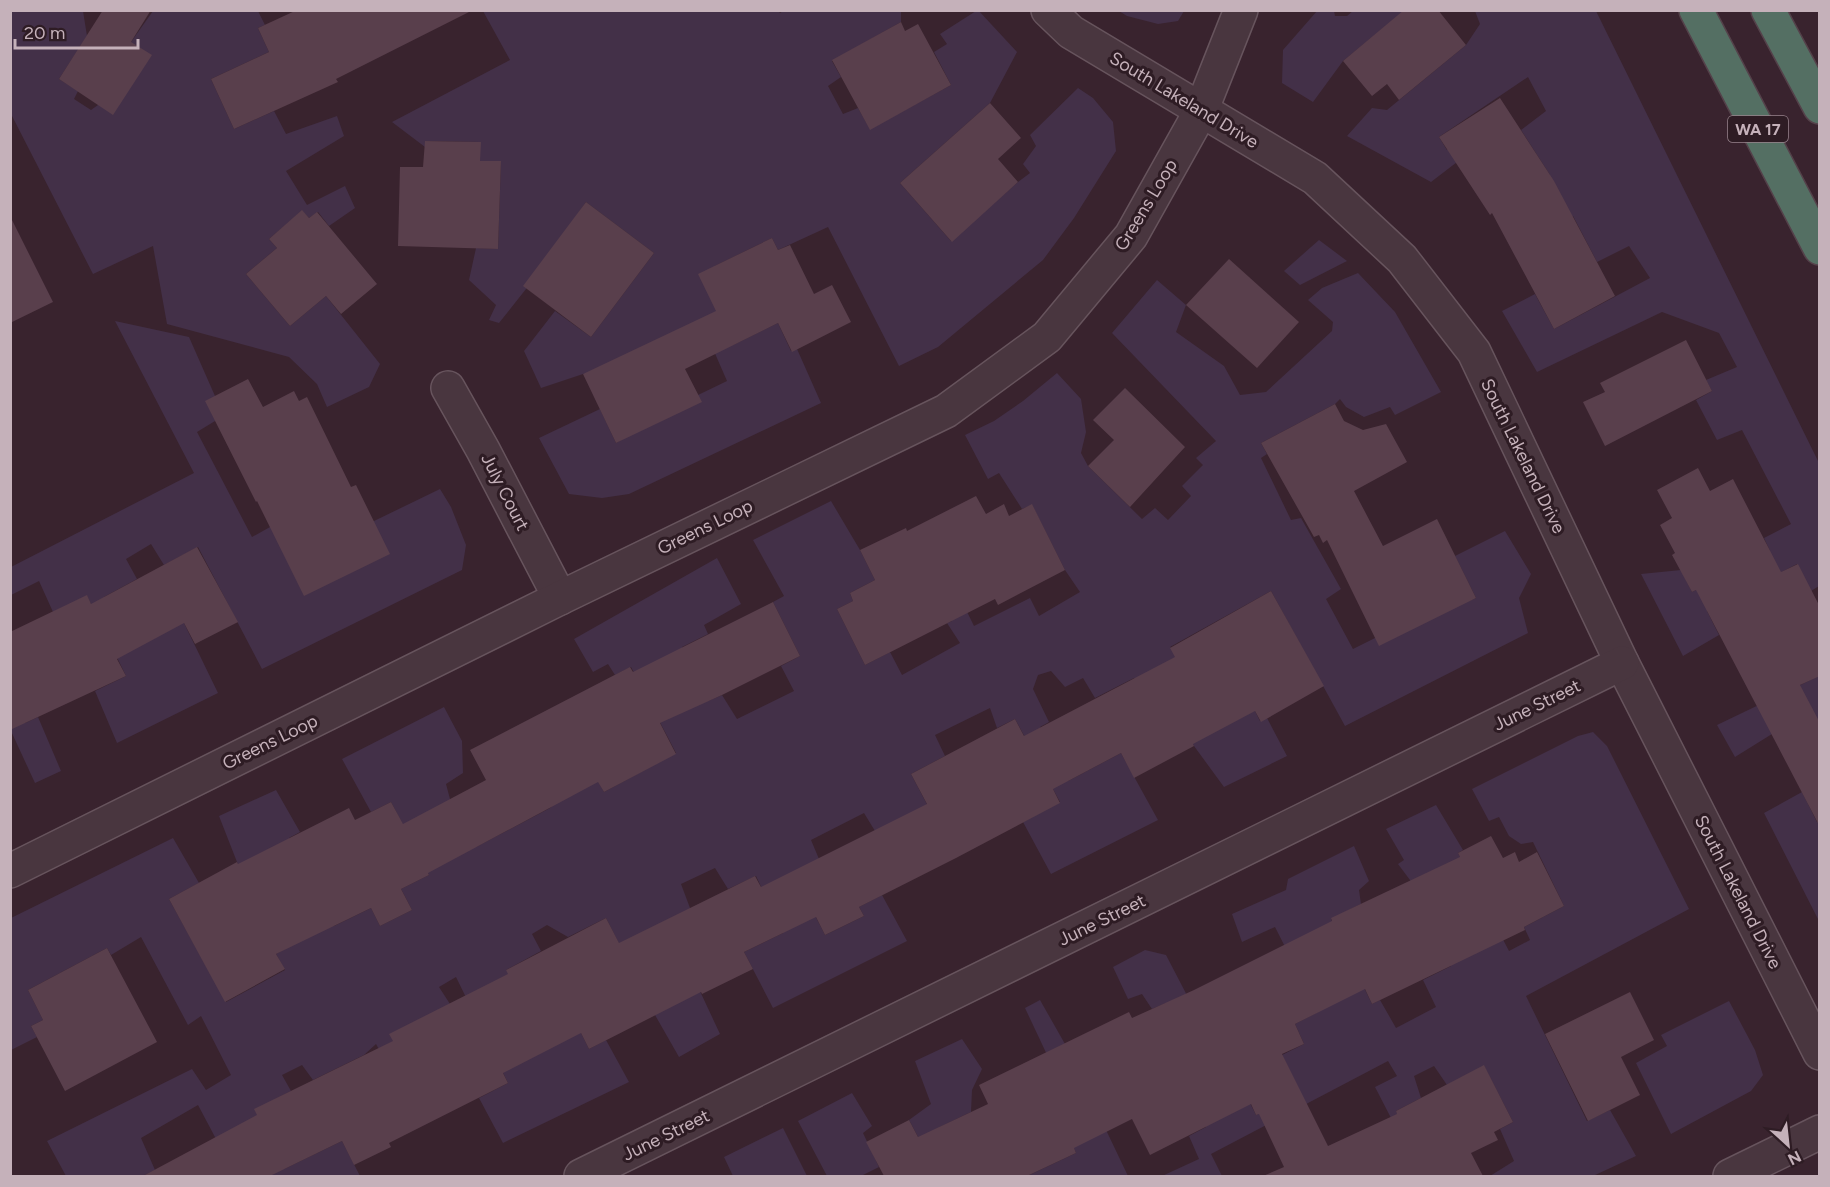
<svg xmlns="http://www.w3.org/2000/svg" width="1830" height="1187" viewBox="0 0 1830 1187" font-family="Figtree,sans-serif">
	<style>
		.green { fill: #433048 }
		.building { fill: #593f4c }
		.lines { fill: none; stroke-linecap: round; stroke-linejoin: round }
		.street-casing { stroke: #67545d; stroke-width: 36 }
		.highway-casing { stroke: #54414a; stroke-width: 36 }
		.street { stroke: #49363f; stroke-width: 33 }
		.highway { stroke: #546f63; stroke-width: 33 }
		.labels { text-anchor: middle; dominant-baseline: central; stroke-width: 6; stroke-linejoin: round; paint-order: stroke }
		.shield { fill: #2e1c24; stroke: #98848d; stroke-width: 1.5 }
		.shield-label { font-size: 16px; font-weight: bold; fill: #c5b1ba }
		.street-label { font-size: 18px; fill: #c5b1ba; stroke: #2e1c24 }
	</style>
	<rect width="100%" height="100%" fill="#39232e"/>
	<g class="green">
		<polygon points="778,10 780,13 785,10 901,11 901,22 832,61 841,77 828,86 843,114 858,108 870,129 951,85 934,52 947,44 940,34 976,11 978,10 1017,52 990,103 900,183 951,241 1018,182 1030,173 1023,164 1036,146 1030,135 1078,88 1093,98 1113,122 1116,151 1074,218 1043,260 938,347 899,366 828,227 778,250 772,238 715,266 733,345 778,323 791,351 797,349 821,403 629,494 602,498 569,494 539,438 600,409 616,443 698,395 727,381 710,342 583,374 541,388 524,351 555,311 591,337 654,253 586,202 526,289 499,323 489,320 496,305 469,280 476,248 498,249 501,161 480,161 480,142 425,141 425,147 392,122 510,60 483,11"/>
		<polygon points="11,11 83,11 87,36 59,79 78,91 74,99 91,110 98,105 131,42 153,11 258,11 265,25 258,28 269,52 211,79 234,129 274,111 286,134 337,116 344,136 286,171 307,205 345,186 355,208 329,226 318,212 309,218 302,211 269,239 277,248 246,274 290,326 326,296 380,364 369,387 327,407 317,384 289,357 167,324 153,246 93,274 11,114"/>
		<polygon points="1119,11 1184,11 1178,21 1158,24 1127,16"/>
		<polygon points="1317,11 1334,11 1335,16 1347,16 1353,11 1404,11 1343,61 1313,102 1282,83 1283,50"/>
		<polygon points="1475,11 1596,11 1819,463 1819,586 1811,591 1797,564 1707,611 1719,635 1683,656 1641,574 1681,570 1692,592 1770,551 1764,538 1791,524 1742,430 1717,440 1696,400 1712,391 1706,380 1737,367 1719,333 1662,312 1537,372 1502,311 1535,294 1554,329 1650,278 1629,246 1597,262 1573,216 1521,244 1502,206 1550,175 1521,130 1546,111 1528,77 1439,137 1447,150 1465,139 1461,159 1431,182 1347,136 1372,108 1387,110 1466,45 1480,24"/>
		<polygon points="1319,240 1347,261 1300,285 1284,271"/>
		<polygon points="1358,273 1395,312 1441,392 1395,415 1390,407 1364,417 1346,407 1340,399 1335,404 1261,443 1267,454 1261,458 1291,520 1301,518 1341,589 1326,599 1353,649 1375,638 1476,598 1455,556 1505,531 1531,574 1519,598 1528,633 1345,726 1271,591 1170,647 1255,711 1260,721 1267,718 1287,756 1224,787 1194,746 1168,696 1148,706 1134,678 1095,698 1083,678 1065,687 1051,671 1038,675 1033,689 1049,722 1040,727 1068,781 1121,753 1158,820 1051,874 1023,822 1060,802 1015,719 997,728 990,708 935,735 945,756 911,774 949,846 875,831 864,813 811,840 819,859 793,872 825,935 864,916 859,907 882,895 907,941 773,1008 744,952 783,933 756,876 728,889 715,868 681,884 690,908 691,972 720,1034 679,1057 655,1015 606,918 568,937 547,925 532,934 541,951 506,970 581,1033 589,1049 606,1040 629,1082 503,1143 479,1098 508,1083 456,977 439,987 450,1004 416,1087 402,1091 376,1044 364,1055 313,1080 302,1065 282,1075 291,1091 255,1110 284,1169 342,1141 360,1176 267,1176 250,1148 224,1154 198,1105 141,1138 155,1170 143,1176 66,1176 47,1141 192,1069 206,1090 231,1075 201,1016 188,1025 141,937 111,955 107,948 28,990 43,1020 31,1026 37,1037 11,1050 11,918 173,838 199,883 169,899 226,1002 285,970 276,954 285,949 237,862 219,816 276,790 300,832 289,838 334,926 371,908 380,926 412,910 401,889 429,875 391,802 371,812 342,759 444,707 462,741 463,773 446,784 450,799 476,847 550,808 590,766 604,792 676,753 631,667 615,675 608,664 593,672 574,639 717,558 741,604 704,625 708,634 682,647 708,701 722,695 737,719 794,691 781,666 800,656 773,602 784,596 753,540 831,501 860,550 875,580 850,593 853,601 837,609 865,665 890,652 902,675 960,643 947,623 952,621 945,567 974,626 1030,598 1039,616 1080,592 1065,570 1032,505 1022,509 999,473 988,479 965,435 994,421 1023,401 1057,373 1081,399 1086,432 1081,453 1088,466 1142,519 1155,508 1168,520 1191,496 1182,486 1203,465 1196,458 1216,441 1112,333 1157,280 1186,305 1176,332 1224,366 1240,395 1266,392 1332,331 1333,322 1308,300 1322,288"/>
		<polygon points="115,321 189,337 215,396 215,421 197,432 252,537 270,527 374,521 440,489 451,507 466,545 462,570 262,669 198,547 164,565 151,544 126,559 137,579 104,597 184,623 218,693 117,743 95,691 126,676 87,596 53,612 39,581 11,595 11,567 194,473"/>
		<polygon points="1819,676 1819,723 1772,734 1735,757 1717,725"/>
		<polygon points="11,692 25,723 38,717 61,771 35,783 11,731"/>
		<polygon points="1593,732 1607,746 1689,909 1526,996 1587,1121 1610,1110 1636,1156 1593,1176 1490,1176 1514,1161 1500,1129 1513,1122 1484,1066 1447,1085 1434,1066 1414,1076 1421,1098 1396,1111 1429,1176 1421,1176 1375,1087 1397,1076 1388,1061 1211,1154 1222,1176 1162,1176 1199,1159 1189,1136 1206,1127 1166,1003 1152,1009 1142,994 1128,999 1113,967 1145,950 1166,955 1204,1028 1212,1026 1256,1115 1301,1094 1282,1055 1304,1044 1295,1024 1318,1012 1275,927 1242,942 1232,914 1286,890 1288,879 1354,846 1369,881 1359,890 1361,904 1331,919 1372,1004 1380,1000 1396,1028 1436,1007 1423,980 1451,966 1410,880 1398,864 1404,860 1386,829 1436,805 1463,850 1458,853 1509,951 1530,940 1524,927 1564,906 1533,842 1521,844 1509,836 1499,817 1489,821 1472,789 1578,736"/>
		<polygon points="1802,792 1817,822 1819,822 1819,921 1764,813"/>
		<polygon points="1040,1000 1065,1044 1128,1176 1027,1176 1076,1153 1068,1136 1082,1129 1025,1008"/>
		<polygon points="1729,1001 1755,1050 1763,1075 1751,1091 1671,1134 1636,1063 1667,1046 1661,1035"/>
		<polygon points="962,1039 982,1069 972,1090 971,1112 940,1127 964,1176 939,1176 909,1120 931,1104 915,1061"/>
		<polygon points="852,1093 872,1126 863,1133 879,1167 861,1176 827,1176 798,1121"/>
		<polygon points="783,1128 807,1176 733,1176 724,1157"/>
	</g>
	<g class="building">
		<polygon points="103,10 151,10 131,42 152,55 113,115 59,79"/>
		<polygon points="297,10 473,10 336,79 338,82 234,129 211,79 269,52 258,28"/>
		<polygon points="1404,10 1438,10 1466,45 1399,100 1387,84 1372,96 1343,61"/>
		<polygon points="901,22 905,31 918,24 951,85 870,130 832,60"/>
		<polygon points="1500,98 1554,181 1615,296 1554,329 1492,213 1490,215 1439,137"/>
		<polygon points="990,103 1021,138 998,159 1018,182 952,242 900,183"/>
		<polygon points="425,141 481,142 480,161 501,161 498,249 398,246 400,167 423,167"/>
		<polygon points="586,202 654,253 591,337 523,286"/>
		<polygon points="302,210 309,218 317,212 377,284 341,314 326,296 290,326 246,274 277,248 269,239"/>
		<polygon points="10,216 53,302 10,323"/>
		<polygon points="772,238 778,250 790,245 814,294 832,285 851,322 792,352 778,323 685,369 702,402 616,443 583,374 716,311 698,274"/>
		<polygon points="1229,259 1299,322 1257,368 1186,305"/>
		<polygon points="1686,340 1712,391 1605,446 1583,402 1605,392 1600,383"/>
		<polygon points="248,379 263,407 294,391 299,401 307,397 351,487 356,485 390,554 304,596 257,501 256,502 205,401"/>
		<polygon points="1125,388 1185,447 1130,507 1088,466 1114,440 1093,420"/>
		<polygon points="1335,404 1344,421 1363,430 1386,424 1407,462 1354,491 1383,546 1437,519 1476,598 1379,646 1327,540 1323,543 1319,535 1314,537 1261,443"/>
		<polygon points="1698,468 1710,491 1733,479 1781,572 1798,564 1820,607 1820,676 1800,685 1820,723 1820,827 1696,590 1692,592 1672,555 1675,553 1660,525 1672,518 1657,490"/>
		<polygon points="976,496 986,514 1004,504 1009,516 1032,504 1065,570 998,605 995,599 865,665 837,609 853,601 850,593 875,580 860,550 906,528 907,531"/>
		<polygon points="197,547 238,622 195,644 184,623 117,659 126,676 10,730 10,632 87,595 91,604"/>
		<polygon points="1271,591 1324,686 1261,722 1255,711 1193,744 1194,746 1134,778 1121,753 1053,789 1060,803 956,858 859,907 864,916 825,935 816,917 744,952 753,969 702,994 701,992 589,1049 581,1033 503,1073 508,1083 389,1143 391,1147 354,1165 342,1141 270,1176 143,1176 257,1115 254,1109 393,1041 389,1034 508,974 506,970 606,918 619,943 755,876 761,887 927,804 911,774 1015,719 1024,736 1175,657 1170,648"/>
		<polygon points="773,602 800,656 722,695 660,723 676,754 604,792 598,782 428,873 429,875 401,889 412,910 380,926 371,908 276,954 285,969 225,1002 169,899 237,862 238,864 349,808 355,820 391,802 403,824 486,780 470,750 630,667 633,672"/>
		<polygon points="1491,836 1503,858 1515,852 1519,862 1537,852 1564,906 1524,927 1525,930 1372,1004 1365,989 1295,1024 1304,1044 1282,1054 1328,1146 1397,1114 1396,1111 1484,1065 1513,1122 1494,1132 1498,1140 1471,1153 1483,1176 1263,1176 1284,1167 1259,1114 1256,1115 1251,1104 1150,1155 1132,1119 1074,1148 1076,1153 1027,1176 884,1176 866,1142 909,1120 918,1137 988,1104 979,1085 1129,1012 1132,1018 1194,990 1332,921 1331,918 1460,857 1458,853"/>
		<polygon points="107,948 157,1042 65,1091 31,1026 43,1020 28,990"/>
		<polygon points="1630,992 1654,1040 1621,1057 1640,1095 1588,1121 1545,1034"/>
	</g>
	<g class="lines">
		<g class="street-casing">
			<g id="street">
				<polyline points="1048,10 1071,32 1315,178 1402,259 1474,352 1622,663 1820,1053"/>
				<polyline points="448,388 483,450 560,598"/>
				<polyline points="10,871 560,598 946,411 1047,337 1131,236 1201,111 1241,10"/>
				<polyline points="581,1176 1622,663"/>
				<polyline points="1730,1176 1820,1132"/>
			</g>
		</g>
		<g class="highway-casing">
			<g id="highway">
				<polyline points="1696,10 1820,248"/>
				<polyline points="1768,10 1820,107"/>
			</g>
		</g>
		<use href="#street" class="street"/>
		<use href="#highway" class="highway"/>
	</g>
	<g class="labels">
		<rect class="shield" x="1728" y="116" width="60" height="26" rx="4.5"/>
		<g class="shield-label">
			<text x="1758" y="129">WA 17</text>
		</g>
		<g class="street-label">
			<text transform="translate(1184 100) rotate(31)">South Lakeland Drive</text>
			<text transform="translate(1146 205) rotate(-59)">Greens Loop</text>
			<text transform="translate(1523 456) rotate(64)">South Lakeland Drive</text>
			<text transform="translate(505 492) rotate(63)">July Court</text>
			<text transform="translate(705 527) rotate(-26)">Greens Loop</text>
			<text transform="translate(1537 705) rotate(-26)">June Street</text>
			<text transform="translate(270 742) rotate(-26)">Greens Loop</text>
			<text transform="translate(1738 892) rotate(63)">South Lakeland Drive</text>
			<text transform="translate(1102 920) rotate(-26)">June Street</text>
			<text transform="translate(666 1135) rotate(-26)">June Street</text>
		</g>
	</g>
	<rect width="1830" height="1187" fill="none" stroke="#c5b1ba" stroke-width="24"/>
	<g transform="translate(1788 1145) rotate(153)" stroke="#2e1c24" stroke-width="4.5" paint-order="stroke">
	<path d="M0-4.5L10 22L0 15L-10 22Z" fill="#c5b1ba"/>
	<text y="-9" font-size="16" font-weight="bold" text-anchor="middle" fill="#c5b1ba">N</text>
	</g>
	<path d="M15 39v9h123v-9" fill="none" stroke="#c5b1ba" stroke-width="3"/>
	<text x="24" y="39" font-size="18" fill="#c5b1ba" stroke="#2e1c24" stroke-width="4.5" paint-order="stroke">20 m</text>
</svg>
